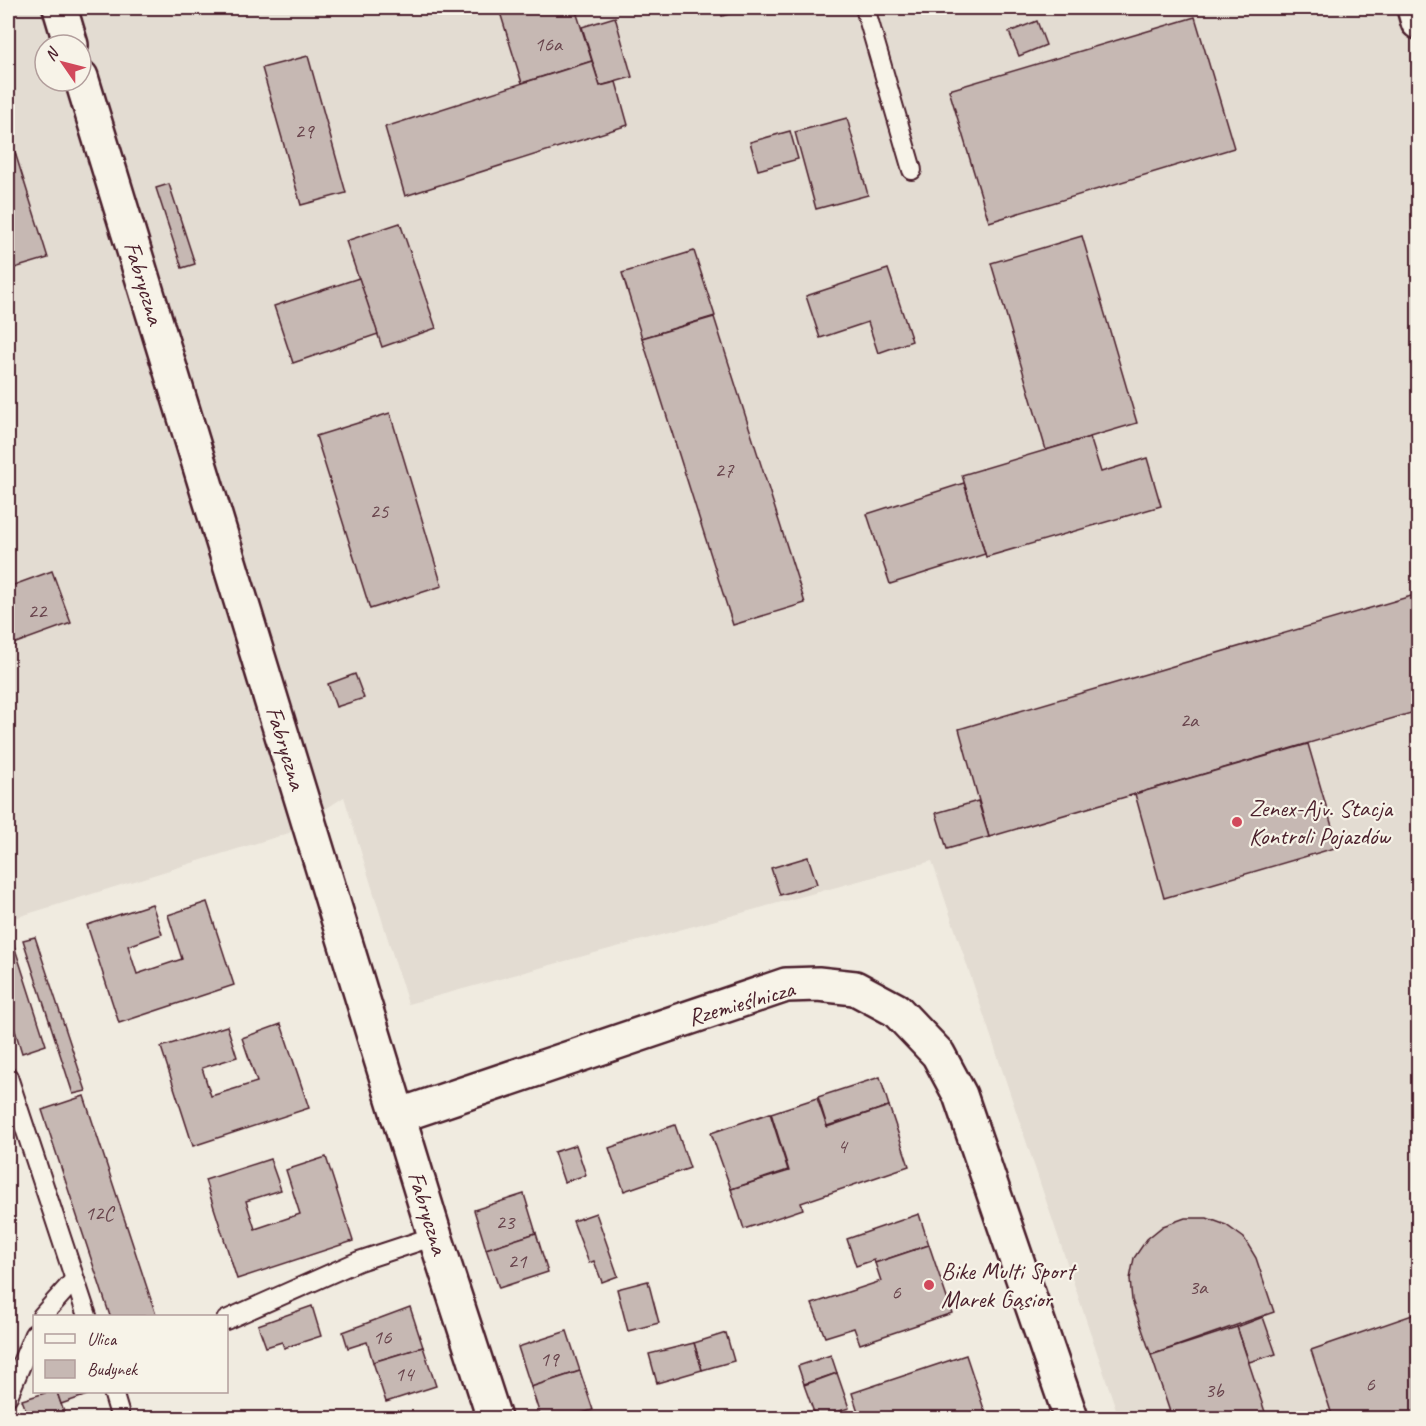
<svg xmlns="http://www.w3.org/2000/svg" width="1426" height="1426" viewBox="0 0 1426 1426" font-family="Caveat,sans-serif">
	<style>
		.built { fill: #e3dcd2; fill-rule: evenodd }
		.building { fill: #c6b8b3; stroke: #4a1f2b; stroke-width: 1.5 }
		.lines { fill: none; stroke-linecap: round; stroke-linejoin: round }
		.lane-casing { stroke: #4a1f2b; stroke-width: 22 }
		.street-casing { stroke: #4a1f2b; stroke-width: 38 }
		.secondary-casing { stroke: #4a1f2b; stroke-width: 38 }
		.lane { stroke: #f7f3e8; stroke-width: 18 }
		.street { stroke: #f7f3e8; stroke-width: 33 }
		.secondary { stroke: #f7f3e8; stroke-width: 33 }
		.poi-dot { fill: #d1495b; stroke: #f7f3e8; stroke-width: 2 }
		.labels { text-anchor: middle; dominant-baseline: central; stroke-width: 4.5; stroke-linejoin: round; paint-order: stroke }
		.number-label { font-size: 21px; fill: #69454d }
		.street-label { font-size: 24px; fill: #4a1f2b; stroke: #f7f3e8 }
		.poi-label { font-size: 24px; fill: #4a1f2b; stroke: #f7f3e8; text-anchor: start }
	</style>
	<rect width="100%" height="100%" fill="#f0ebe0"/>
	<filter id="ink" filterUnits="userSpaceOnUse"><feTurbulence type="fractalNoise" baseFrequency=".0167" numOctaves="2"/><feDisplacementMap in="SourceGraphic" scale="12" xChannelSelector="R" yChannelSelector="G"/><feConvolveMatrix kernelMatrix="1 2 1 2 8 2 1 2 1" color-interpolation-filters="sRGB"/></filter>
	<g filter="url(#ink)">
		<path class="built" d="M8,8H1418V1418H1119L932,861L408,1004L344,797L289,833L8,920ZM45,45H81V81H45Z"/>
		<g class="building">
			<polygon points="502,8 575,8 592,61 522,83 499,9"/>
			<polygon points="719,8 749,8 722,16"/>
			<polygon points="615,17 632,77 600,86 582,27"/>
			<polygon points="1195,17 1234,148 989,222 949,90"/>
			<polygon points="1037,21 1046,45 1019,56 1009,32"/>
			<polygon points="308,56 346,193 301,205 262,68"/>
			<polygon points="592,61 600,86 616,82 628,125 405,196 385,127"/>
			<polygon points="847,118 868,195 816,209 795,132"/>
			<polygon points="8,130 48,258 8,270"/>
			<polygon points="790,131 798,159 758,170 750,142"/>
			<polygon points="169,184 195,264 182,268 156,188"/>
			<polygon points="400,223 436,328 382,347 346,241"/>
			<polygon points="1082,236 1137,423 1046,450 991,263"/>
			<polygon points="694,251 715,316 642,338 622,273"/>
			<polygon points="888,269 912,341 878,353 868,322 820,338 806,296"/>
			<polygon points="359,278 378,334 293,363 274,306"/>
			<polygon points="714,317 805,603 733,625 642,338"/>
			<polygon points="390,413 442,586 370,609 316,436"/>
			<polygon points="1090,437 1101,472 1147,458 1161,506 986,557 962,475"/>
			<polygon points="964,483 985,554 890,584 867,514"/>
			<polygon points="52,571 71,623 8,646 8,587"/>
			<polygon points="1418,594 1418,711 989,837 959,729"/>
			<polygon points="355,674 364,698 336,707 328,684"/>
			<polygon points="1308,744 1338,847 1164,898 1135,794"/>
			<polygon points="978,801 989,837 947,849 936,813"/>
			<polygon points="808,857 817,884 780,895 771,868"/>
			<polygon points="207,902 234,985 119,1023 87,925 152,904 162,934 128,946 137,974 182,959 168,915"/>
			<polygon points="9,930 46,1045 22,1053 8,1008 8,931"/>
			<polygon points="35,937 86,1091 73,1094 23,940"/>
			<polygon points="281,1024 309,1108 193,1146 161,1047 227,1026 237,1057 202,1068 211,1096 257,1082 242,1038"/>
			<polygon points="880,1077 889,1106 827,1126 818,1097"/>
			<polygon points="84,1096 156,1315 152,1316 110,1316 42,1110"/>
			<polygon points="817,1098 827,1127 889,1106 909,1166 801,1203 803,1209 744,1229 731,1189 789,1171 771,1113"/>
			<polygon points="770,1113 788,1170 731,1189 711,1133"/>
			<polygon points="675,1125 690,1168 624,1191 609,1148"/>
			<polygon points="576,1145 586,1175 564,1182 554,1152"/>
			<polygon points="326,1157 353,1241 237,1279 205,1180 270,1159 281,1190 246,1201 255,1229 300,1214 286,1170"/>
			<polygon points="524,1194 536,1233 486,1249 474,1210"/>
			<polygon points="596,1213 618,1276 602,1282 594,1261 589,1263 573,1221"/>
			<polygon points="919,1214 929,1245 875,1263 874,1260 856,1266 847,1239"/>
			<polygon points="1185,1218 1207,1218 1226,1225 1244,1238 1256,1258 1274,1312 1151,1355 1132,1300 1130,1279 1134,1258 1147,1239 1163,1226"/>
			<polygon points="536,1233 548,1272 499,1288 486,1249"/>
			<polygon points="929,1245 952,1313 860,1344 854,1328 825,1337 812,1304 881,1281 875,1263"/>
			<polygon points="648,1281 659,1323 628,1331 617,1289"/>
			<polygon points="312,1306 321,1336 284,1348 282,1342 266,1347 258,1325"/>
			<polygon points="410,1307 423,1347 373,1362 367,1342 348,1348 343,1332"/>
			<polygon points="1418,1313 1418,1418 1333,1418 1311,1350"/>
			<polygon points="1263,1317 1276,1354 1249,1362 1237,1327"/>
			<polygon points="1237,1327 1267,1418 1172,1418 1151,1355"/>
			<polygon points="567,1331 580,1371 531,1387 518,1347"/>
			<polygon points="726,1333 734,1361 702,1370 694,1343"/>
			<polygon points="694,1343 702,1370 657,1383 649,1354"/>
			<polygon points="423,1347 436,1386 386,1402 373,1362"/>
			<polygon points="831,1355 837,1373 804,1384 798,1366"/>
			<polygon points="966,1355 987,1418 860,1418 852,1393"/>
			<polygon points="580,1371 593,1410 565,1418 541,1418 531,1387"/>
			<polygon points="837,1373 849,1408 816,1418 804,1385"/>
			<polygon points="48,1392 57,1392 66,1418 29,1418 22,1400"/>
			<polygon points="57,1392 86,1392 87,1395 61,1404"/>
		</g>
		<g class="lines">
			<g class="lane-casing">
				<g id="lane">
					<polyline points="865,8 912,170"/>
					<polyline points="8,1077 87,1316"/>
					<polyline points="42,1316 74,1280"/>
					<polyline points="226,1320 359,1261 435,1236"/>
					<polyline points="113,1392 119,1412 119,1418"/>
					<polyline points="8,1396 34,1334"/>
				</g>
			</g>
			<g class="street-casing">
				<g id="street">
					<polyline points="60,8 71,45"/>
					<polyline points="81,77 435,1236 494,1418"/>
					<polyline points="398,1116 786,985 818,984 855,988 896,1010 938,1054 960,1095 1071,1418"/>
				</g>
			</g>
			<g class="secondary-casing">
				<polyline id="secondary" points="1414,8 1418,22"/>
			</g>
			<use href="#lane" class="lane"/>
			<use href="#street" class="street"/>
			<use href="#secondary" class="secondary"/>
		</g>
	</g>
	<g class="poi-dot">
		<circle cx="1237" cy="822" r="6"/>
		<circle cx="929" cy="1285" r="6"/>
	</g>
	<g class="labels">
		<g class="number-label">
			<text x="548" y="44">16a</text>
			<text x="304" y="131">29</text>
			<text x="724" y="470">27</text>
			<text x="379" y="511">25</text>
			<text x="37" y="611">22</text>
			<text x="1189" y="720">2a</text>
			<text x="842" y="1146">4</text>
			<text x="99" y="1213">12C</text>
			<text x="505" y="1222">23</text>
			<text x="517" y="1261">21</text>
			<text x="1198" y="1287">3a</text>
			<text x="896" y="1292">6</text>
			<text x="382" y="1337">16</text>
			<text x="549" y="1359">19</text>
			<text x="404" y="1374">14</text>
			<text x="1370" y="1384">6</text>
			<text x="1214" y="1390">3b</text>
		</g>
		<g class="street-label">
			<text transform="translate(144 283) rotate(73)">Fabryczna</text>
			<text transform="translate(286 748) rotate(73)">Fabryczna</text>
			<text transform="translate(741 1003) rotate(-16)">Rzemieślnicza</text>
			<text transform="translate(428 1213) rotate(73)">Fabryczna</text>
		</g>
		<g class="poi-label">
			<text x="1249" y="808">Zenex-Ajv. Stacja<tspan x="1249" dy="28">Kontroli Pojazdów</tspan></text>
			<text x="941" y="1271">Bike Multi Sport<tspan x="941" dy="28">Marek Gąsior</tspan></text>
		</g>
	</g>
	<rect width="1426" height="1426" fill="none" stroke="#f7f3e8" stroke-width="30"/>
	<rect x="15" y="15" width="1396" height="1396" fill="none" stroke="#4a1f2b" stroke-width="2" filter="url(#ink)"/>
	<rect x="33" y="1315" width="195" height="78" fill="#f7f3e8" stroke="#b29e9c" stroke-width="1.5"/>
	<rect x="45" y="1334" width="30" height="9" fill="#f7f3e8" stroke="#b29e9c" stroke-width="1.5"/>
	<text x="87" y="1345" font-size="18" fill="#4a1f2b">Ulica</text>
	<rect x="45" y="1360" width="30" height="18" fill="#c6b8b3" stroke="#b29e9c" stroke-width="1.5"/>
	<text x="87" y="1375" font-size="18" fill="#4a1f2b">Budynek</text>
	<g transform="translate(63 63) rotate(305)"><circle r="28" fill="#f7f3e8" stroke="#b29e9c" stroke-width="1.5"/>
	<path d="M0-4.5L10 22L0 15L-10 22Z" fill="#d1495b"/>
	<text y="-9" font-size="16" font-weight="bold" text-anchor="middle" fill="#4a1f2b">N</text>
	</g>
</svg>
